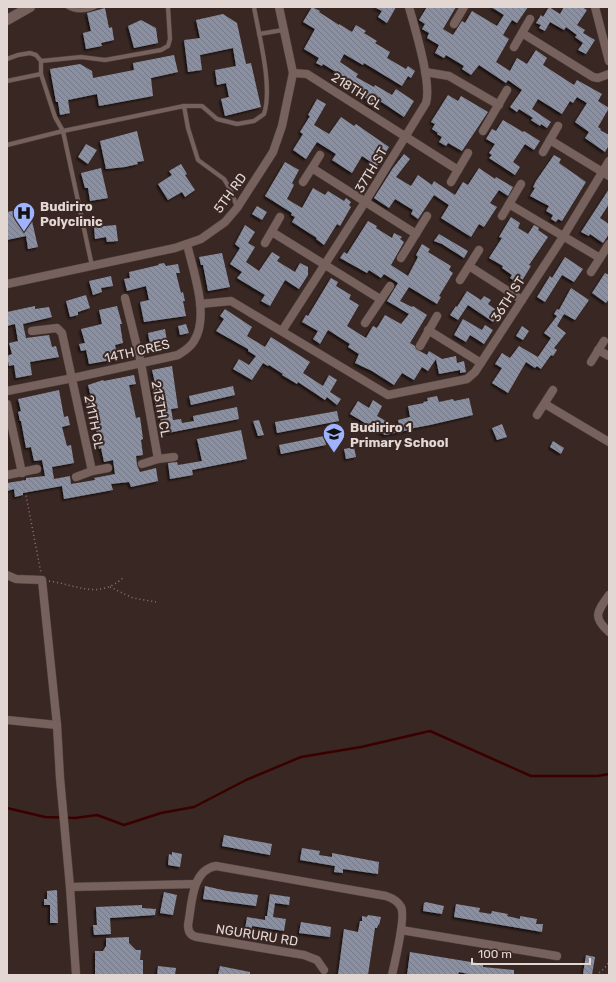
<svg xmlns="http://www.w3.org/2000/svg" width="616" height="982" viewBox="0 0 616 982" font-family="Rubik,sans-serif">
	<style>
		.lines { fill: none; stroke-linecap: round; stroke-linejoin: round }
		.stream { stroke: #3a0000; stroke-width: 2.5 }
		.building { fill: url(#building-back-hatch); filter: url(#shadow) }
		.service-casing { stroke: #524440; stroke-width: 5 }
		.minor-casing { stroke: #524440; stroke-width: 9 }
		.tertiary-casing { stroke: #524440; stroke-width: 11 }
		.path { stroke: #897a76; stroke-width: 1.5; stroke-dasharray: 1 3; stroke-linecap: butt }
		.service { stroke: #76615d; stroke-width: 4 }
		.minor { stroke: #76615d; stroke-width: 8 }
		.tertiary { stroke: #76615d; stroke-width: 10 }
		.labels { text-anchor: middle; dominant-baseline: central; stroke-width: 4; stroke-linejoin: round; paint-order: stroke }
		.street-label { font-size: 13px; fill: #e3d7d4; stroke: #392723 }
		.poi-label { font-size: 13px; font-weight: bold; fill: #e3d7d4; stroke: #392723; text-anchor: start }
	</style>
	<defs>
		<pattern id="building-back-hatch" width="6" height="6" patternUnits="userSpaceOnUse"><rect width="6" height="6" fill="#8a90a2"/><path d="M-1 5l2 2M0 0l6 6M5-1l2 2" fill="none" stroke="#757885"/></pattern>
		<filter id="shadow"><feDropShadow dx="-2" dy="2" stdDeviation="1" flood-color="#0009"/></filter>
	</defs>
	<rect width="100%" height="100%" fill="#392723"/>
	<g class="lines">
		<polyline class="stream" points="7,808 45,817 75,818 97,815 124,825 161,813 194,807 246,780 301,757 361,747 430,731 531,776 597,776 609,774"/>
	</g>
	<g class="building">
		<polygon points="312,7 320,11 319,12 339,25 339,24 352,32 356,25 366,31 364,33 377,41 375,43 390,52 387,58 406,69 408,66 415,71 411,78 408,76 402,86 364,63 363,65 344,54 340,62 358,74 356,77 374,87 375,85 392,95 396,89 414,101 404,117 380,101 376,108 367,103 369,100 358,94 359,92 342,82 344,77 323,64 322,66 316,63 319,58 304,49 315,29 303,22"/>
		<polygon points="374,7 396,7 387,23 378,17 382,11"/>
		<polygon points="427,7 456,7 443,29 453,35 462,21 465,23 472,11 497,26 504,15 491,7 528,7 517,23 512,20 503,35 509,39 496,62 510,71 517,58 527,64 536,50 547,58 543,65 574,85 577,80 602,94 598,101 609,108 598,127 601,129 600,130 609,135 609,145 605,152 585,138 589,132 575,122 587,103 577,97 573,103 570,101 562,114 538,99 532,109 551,122 547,128 541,124 540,126 531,120 533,118 519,109 517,112 510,107 522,90 508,80 506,83 479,65 471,75 462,69 464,66 446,55 444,58 435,53 439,45 427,38 429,33 422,29 425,24 419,20"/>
		<polygon points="549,7 560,14 564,7 582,7 587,10 577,25 585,30 583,33 595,40 586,54 578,50 583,43 575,37 577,35 566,27 564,30 550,22 545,31 539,28 541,25 536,23 541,15 543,17"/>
		<polygon points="105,8 109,28 112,27 114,40 101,43 102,46 86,49 83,33 91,31 87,13"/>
		<polygon points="223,14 237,23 246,64 251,63 261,107 225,116 221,99 229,97 226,83 217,85 215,70 236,66 233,48 200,55 202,70 188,72 184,40 200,38 196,20"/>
		<polygon points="141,20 156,28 158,43 134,48 128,26"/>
		<polygon points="174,55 178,72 151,78 153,96 99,106 97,94 68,100 70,113 60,115 58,102 56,102 50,69 80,64 92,71 93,78 134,70 133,63"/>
		<polygon points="448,95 458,101 461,96 488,112 462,151 448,143 446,146 439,142 442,137 437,134 438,133 432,129 435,124 431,122"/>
		<polygon points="317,99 326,104 314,125 329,134 341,117 354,126 356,124 363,129 389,147 377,166 362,156 352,173 332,160 336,154 317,142 306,159 293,150 303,134 300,132 310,116 308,115"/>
		<polygon points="503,120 523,132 524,131 540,141 534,150 525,144 513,162 520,167 515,175 489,158 492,155 489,153 495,144 486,139 492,129 496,131"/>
		<polygon points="137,131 144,161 137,162 138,164 125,167 106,169 100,141"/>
		<polygon points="86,144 97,150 88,164 78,157"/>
		<polygon points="404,154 410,159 396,177 411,186 418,175 432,185 434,181 455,195 463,182 468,185 479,168 495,179 496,177 513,187 508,196 499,190 490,203 497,207 484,227 479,224 471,237 441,218 449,205 434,195 418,219 411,214 413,210 395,199 389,208 374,198 393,168"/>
		<polygon points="554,155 561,159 559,163 586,182 562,221 558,219 556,222 551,219 553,215 546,211 549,206 530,196 535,188 533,187 536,181"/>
		<polygon points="285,162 299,170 292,183 294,185 287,199 302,208 313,188 325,195 328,191 344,201 346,198 351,202 349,205 351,207 340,226 337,224 324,245 316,239 317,238 292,222 295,217 291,215 292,213 265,196"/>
		<polygon points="181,164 187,174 185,175 195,190 185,197 182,192 168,200 158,184 172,175 169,171"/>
		<polygon points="101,168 108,198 90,201 88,188 85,188 81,173"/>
		<polygon points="609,189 609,204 600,218 609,224 609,234 603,243 590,234 589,236 581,232"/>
		<polygon points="257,206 267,212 262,220 252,214"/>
		<polygon points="29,208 38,247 28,249 26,236 7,240 7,212"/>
		<polygon points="511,217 520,223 518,228 528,234 534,225 539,228 538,230 548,237 529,265 531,266 520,284 510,278 512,275 502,268 503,266 489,258 502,238 499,237"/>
		<polygon points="368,221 377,226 376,228 392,238 394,233 402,237 400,239 404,242 391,265 408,276 418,257 416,255 422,244 430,249 428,252 451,266 449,270 453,273 439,296 441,297 437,304 409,287 400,301 412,307 413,306 427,315 410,343 415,346 416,349 427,355 429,351 442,359 456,356 457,363 464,361 466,372 460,373 460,370 439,374 436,359 428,371 422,367 414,380 402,373 394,385 372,371 355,363 359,354 348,347 350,344 328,330 320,344 313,339 318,331 302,322 306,315 308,316 331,278 338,282 336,286 351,295 349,299 359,305 347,326 366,338 373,326 377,328 385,315 401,324 409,314 387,301 398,283 384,274 381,278 369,270 367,273 340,258 344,252 347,254"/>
		<polygon points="116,225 118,241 107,242 106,237 95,239 94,227"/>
		<polygon points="245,225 255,232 248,243 255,247 246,262 259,271 272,252 280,257 277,261 295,272 300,263 308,267 308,275 299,289 285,280 270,306 261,301 265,295 237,278 242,272 230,264 240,248 235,244"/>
		<polygon points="439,234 468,251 464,258 442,244 434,241"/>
		<polygon points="222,253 230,287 208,291 203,265 201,265 199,257"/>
		<polygon points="565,257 583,269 574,282 562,275 545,302 537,297 550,276 552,278"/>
		<polygon points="164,263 166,266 178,264 180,273 176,273 181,293 183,292 185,301 183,301 186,316 144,322 140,302 149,300 146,286 127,291 124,279 130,278 129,272 159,265 158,264"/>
		<polygon points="605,273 609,275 609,299 606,303 592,293"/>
		<polygon points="111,276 113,286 101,288 102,292 93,295 89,281"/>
		<polygon points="571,288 589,300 575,320 564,314 557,326 566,333 554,348 557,350 553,356 551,355 541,369 537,366 535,368 526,362 508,393 492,383 502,368 495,364 502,353 510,358 519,346 538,357 551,338 544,333 557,316 554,314 557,309 559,310"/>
		<polygon points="467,291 481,300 484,296 491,300 488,304 495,309 493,313 497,316 493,322 468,305 458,320 450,315 456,306 457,307"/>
		<polygon points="86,295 90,308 78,312 78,315 70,317 66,301"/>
		<polygon points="35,306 35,309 49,307 52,317 23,324 26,338 49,335 52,347 56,346 59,357 30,362 32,375 16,378 14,365 9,366 7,356 12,354 9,343 18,341 15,324 7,326 7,312"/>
		<polygon points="117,306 122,324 120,324 123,343 115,345 118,359 89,364 86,350 81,351 79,344 85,343 81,329 102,324 99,310"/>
		<polygon points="225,309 252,327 247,336 265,347 271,337 310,362 303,373 323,386 329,375 337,380 330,392 341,399 337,405 327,397 325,400 298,382 297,384 282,375 283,374 269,365 268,366 263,363 252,380 233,369 239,359 249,365 256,356 248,351 248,349 216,331 224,319 220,316"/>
		<polygon points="463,319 482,330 485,325 493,330 484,344 470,335 466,342 454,335"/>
		<polygon points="186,324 189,333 180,335 178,326"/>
		<polygon points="522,326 529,331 523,340 516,336"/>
		<polygon points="165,329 168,348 151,350 148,333"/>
		<polygon points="172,366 178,408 171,409 173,420 181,419 182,423 194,421 193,416 237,407 239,419 168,433 165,421 161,422 158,408 156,409 152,384 155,383 152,370"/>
		<polygon points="134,375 136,384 129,385 136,418 140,417 143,439 141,440 143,455 136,456 137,465 140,472 156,468 158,481 131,487 129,482 111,484 113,490 64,499 62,486 23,493 23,495 15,497 14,489 7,491 7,483 26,480 26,478 45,476 42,460 34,461 31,447 26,448 21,421 20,421 18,412 21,411 18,399 59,390 64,417 68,416 70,425 62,427 67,446 71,445 74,463 52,467 54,479 70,476 71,484 95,480 94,478 115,474 113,460 104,462 101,448 99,449 93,407 87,408 85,399 91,397 88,385 103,380 104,381"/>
		<polygon points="233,386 235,395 191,405 189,396"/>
		<polygon points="437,396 439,402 453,399 454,401 469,398 473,415 430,425 409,429 409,430 385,435 350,414 358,401 369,408 373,400 382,406 377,416 400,429 398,420 410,417 408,406 424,403 423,402 428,401 427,398"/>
		<polygon points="337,411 339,421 277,433 275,422"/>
		<polygon points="259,420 264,435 258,436 253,421"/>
		<polygon points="502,424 507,437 497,440 492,428"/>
		<polygon points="241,430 247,459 192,470 193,475 170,479 168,463 177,462 178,465 202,461 197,439"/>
		<polygon points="324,436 326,445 281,454 279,445"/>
		<polygon points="553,441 564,448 561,454 550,447"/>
		<polygon points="354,447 356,457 346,459 344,449"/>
		<polygon points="224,835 272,844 270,855 222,846"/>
		<polygon points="302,848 320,851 319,855 332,857 332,853 379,862 378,874 343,869 343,873 334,872 335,866 300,860"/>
		<polygon points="172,852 182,854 180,867 168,865 169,854 172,855"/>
		<polygon points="205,886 227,891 258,895 256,906 203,899"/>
		<polygon points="57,890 58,923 50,923 50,905 44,905 44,899 47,899 47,891"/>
		<polygon points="164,892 177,895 173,915 160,913"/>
		<polygon points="270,894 290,897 289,905 275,903 273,917 286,919 284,931 252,926 251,931 245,929 247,917 265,920 265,916 267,916"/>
		<polygon points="426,902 444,906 442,914 423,911 424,903"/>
		<polygon points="456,904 480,908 479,912 491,914 492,911 508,914 507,916 520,919 520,916 537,919 536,924 543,924 542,932 454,917"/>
		<polygon points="142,905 142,908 156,909 155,915 110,918 111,934 94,935 93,925 97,925 96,907"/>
		<polygon points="368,915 381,917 379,925 378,925 377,928 375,928 368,975 338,975 344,929 358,932 360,921 362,921 362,916 367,917"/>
		<polygon points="301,922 331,927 330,937 299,933"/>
		<polygon points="129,937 129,943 136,950 141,950 140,960 143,960 143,975 95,975 95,951 103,951 106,946 106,938"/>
		<polygon points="410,952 483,964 483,967 514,970 514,975 473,975 459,972 458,975 407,975"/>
		<polygon points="586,955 595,957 592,975 583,974"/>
		<polygon points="158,966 176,968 175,975 157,975"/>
		<polygon points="220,966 250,972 250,975 218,975"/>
	</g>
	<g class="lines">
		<g class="service-casing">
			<g id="service">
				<path d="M68,7C77,12 86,11 95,7"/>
				<polyline points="259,34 283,30"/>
				<polyline points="7,59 18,55 30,53 36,55 41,61 41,74 55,117 63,131 92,266"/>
				<polyline points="41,61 81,57 105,60 161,50 168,46 170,39 168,7"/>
				<polyline points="7,81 41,74"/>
				<polyline points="184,106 188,128 198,160 224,179 230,189 237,207"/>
				<path d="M7,145L63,131L184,106H202L217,119L237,124L254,121L264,114C273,87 259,36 254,7"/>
			</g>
		</g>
		<g class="minor-casing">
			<g id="minor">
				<polyline points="595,7 609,61"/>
				<polyline points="454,24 464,7"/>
				<polyline points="522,33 593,77 598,78 609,74"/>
				<polyline points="514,47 530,19"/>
				<polyline points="425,72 449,76 499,105"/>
				<polyline points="293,73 307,74 458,170"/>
				<polyline points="483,131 507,90"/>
				<polyline points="550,140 609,176"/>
				<polyline points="543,152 558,126"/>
				<polyline points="312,168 320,155"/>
				<polyline points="303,182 312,168 416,234"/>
				<polyline points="451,182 468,153"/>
				<polyline points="509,204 600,258"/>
				<polyline points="502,216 521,184"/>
				<polyline points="272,232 380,299"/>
				<polyline points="265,243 280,217"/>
				<polyline points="401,258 427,216"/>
				<polyline points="469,266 522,300"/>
				<polyline points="591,272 609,244"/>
				<polyline points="460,280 479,250"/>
				<polyline points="7,284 175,248 201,239 225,222 237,208 273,152 282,126 293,73 279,7"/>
				<polyline points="125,298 141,363 158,459 142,464"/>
				<polyline points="200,304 231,301 388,395 467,379 475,372 563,237 609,161"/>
				<polyline points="365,323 390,286"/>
				<polyline points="428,330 481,363"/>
				<polyline points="32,331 57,328 62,333 92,471 108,468"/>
				<path d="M282,331L365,202L426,103C432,83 415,29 409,7"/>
				<polyline points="420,346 437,316"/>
				<polyline points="598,350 609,356"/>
				<polyline points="591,362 604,341"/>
				<path d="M7,391L73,378L178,355C184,351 190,348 194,341C210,316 193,271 187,244"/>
				<polyline points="7,404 22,473"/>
				<polyline points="545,404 609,442"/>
				<polyline points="537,415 553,390"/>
				<polyline points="158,459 174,457"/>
				<polyline points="7,475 37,469"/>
				<polyline points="76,477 92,471"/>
				<polyline points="7,575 16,579 42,580 57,725 60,778 70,887 76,975"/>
				<path d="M609,595C597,612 592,617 609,632"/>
				<polyline points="7,720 57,725"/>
				<polyline points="70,887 195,884"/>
				<polyline points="401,930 557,956"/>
				<path d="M324,970L317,960L304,955L197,937C191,936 188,932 188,925C192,905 191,870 216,866L386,896C392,898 398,901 401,907C406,916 395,962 392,975"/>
			</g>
		</g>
		<g class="tertiary-casing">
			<polyline id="tertiary" points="7,20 30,7"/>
		</g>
		<g class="path">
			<polyline points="23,480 41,573"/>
			<path d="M49,581C77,585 99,600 124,577"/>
			<polyline points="110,587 133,598 156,602"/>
			<polyline points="596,975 604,969 609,962"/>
		</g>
		<use href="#service" class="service"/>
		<use href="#minor" class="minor"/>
		<use href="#tertiary" class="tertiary"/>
	</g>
	<defs>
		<g id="hospital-pin" transform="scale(1.15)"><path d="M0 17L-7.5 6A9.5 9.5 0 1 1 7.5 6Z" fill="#9fb3fd" stroke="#392723"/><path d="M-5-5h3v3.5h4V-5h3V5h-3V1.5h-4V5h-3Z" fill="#111"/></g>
		<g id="school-pin" transform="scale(1.15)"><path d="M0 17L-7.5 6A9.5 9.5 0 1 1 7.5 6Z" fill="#9fb3fd" stroke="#392723"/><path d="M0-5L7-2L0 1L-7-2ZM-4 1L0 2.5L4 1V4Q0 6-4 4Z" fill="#111"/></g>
	</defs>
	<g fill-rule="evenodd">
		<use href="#hospital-pin" x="24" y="213"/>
		<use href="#school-pin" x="334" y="434"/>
	</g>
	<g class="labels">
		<g class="street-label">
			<text transform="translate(357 91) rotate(32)">218TH CL</text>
			<text transform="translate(371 170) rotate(-59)">37TH ST</text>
			<text transform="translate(230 193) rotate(-54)">5TH RD</text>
			<text transform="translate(508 299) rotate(-57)">36TH ST</text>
			<text transform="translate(137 351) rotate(-13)">14TH CRES</text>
			<text transform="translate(161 409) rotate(80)">213TH CL</text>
			<text transform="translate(94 422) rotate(79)">211TH CL</text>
			<text transform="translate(257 935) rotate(9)">NGURURU RD</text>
		</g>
		<g class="poi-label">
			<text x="40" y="206">Budiriro<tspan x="40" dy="15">Polyclinic</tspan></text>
			<text x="350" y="427">Budiriro 1<tspan x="350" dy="15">Primary School</tspan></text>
		</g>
	</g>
	<rect width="616" height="982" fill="none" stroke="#e3d7d4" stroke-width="16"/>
	<path d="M472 958v6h118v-6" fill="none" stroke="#e3d7d4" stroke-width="2"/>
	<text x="478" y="958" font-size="12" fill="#e3d7d4" stroke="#392723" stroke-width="3" paint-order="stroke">100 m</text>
</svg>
